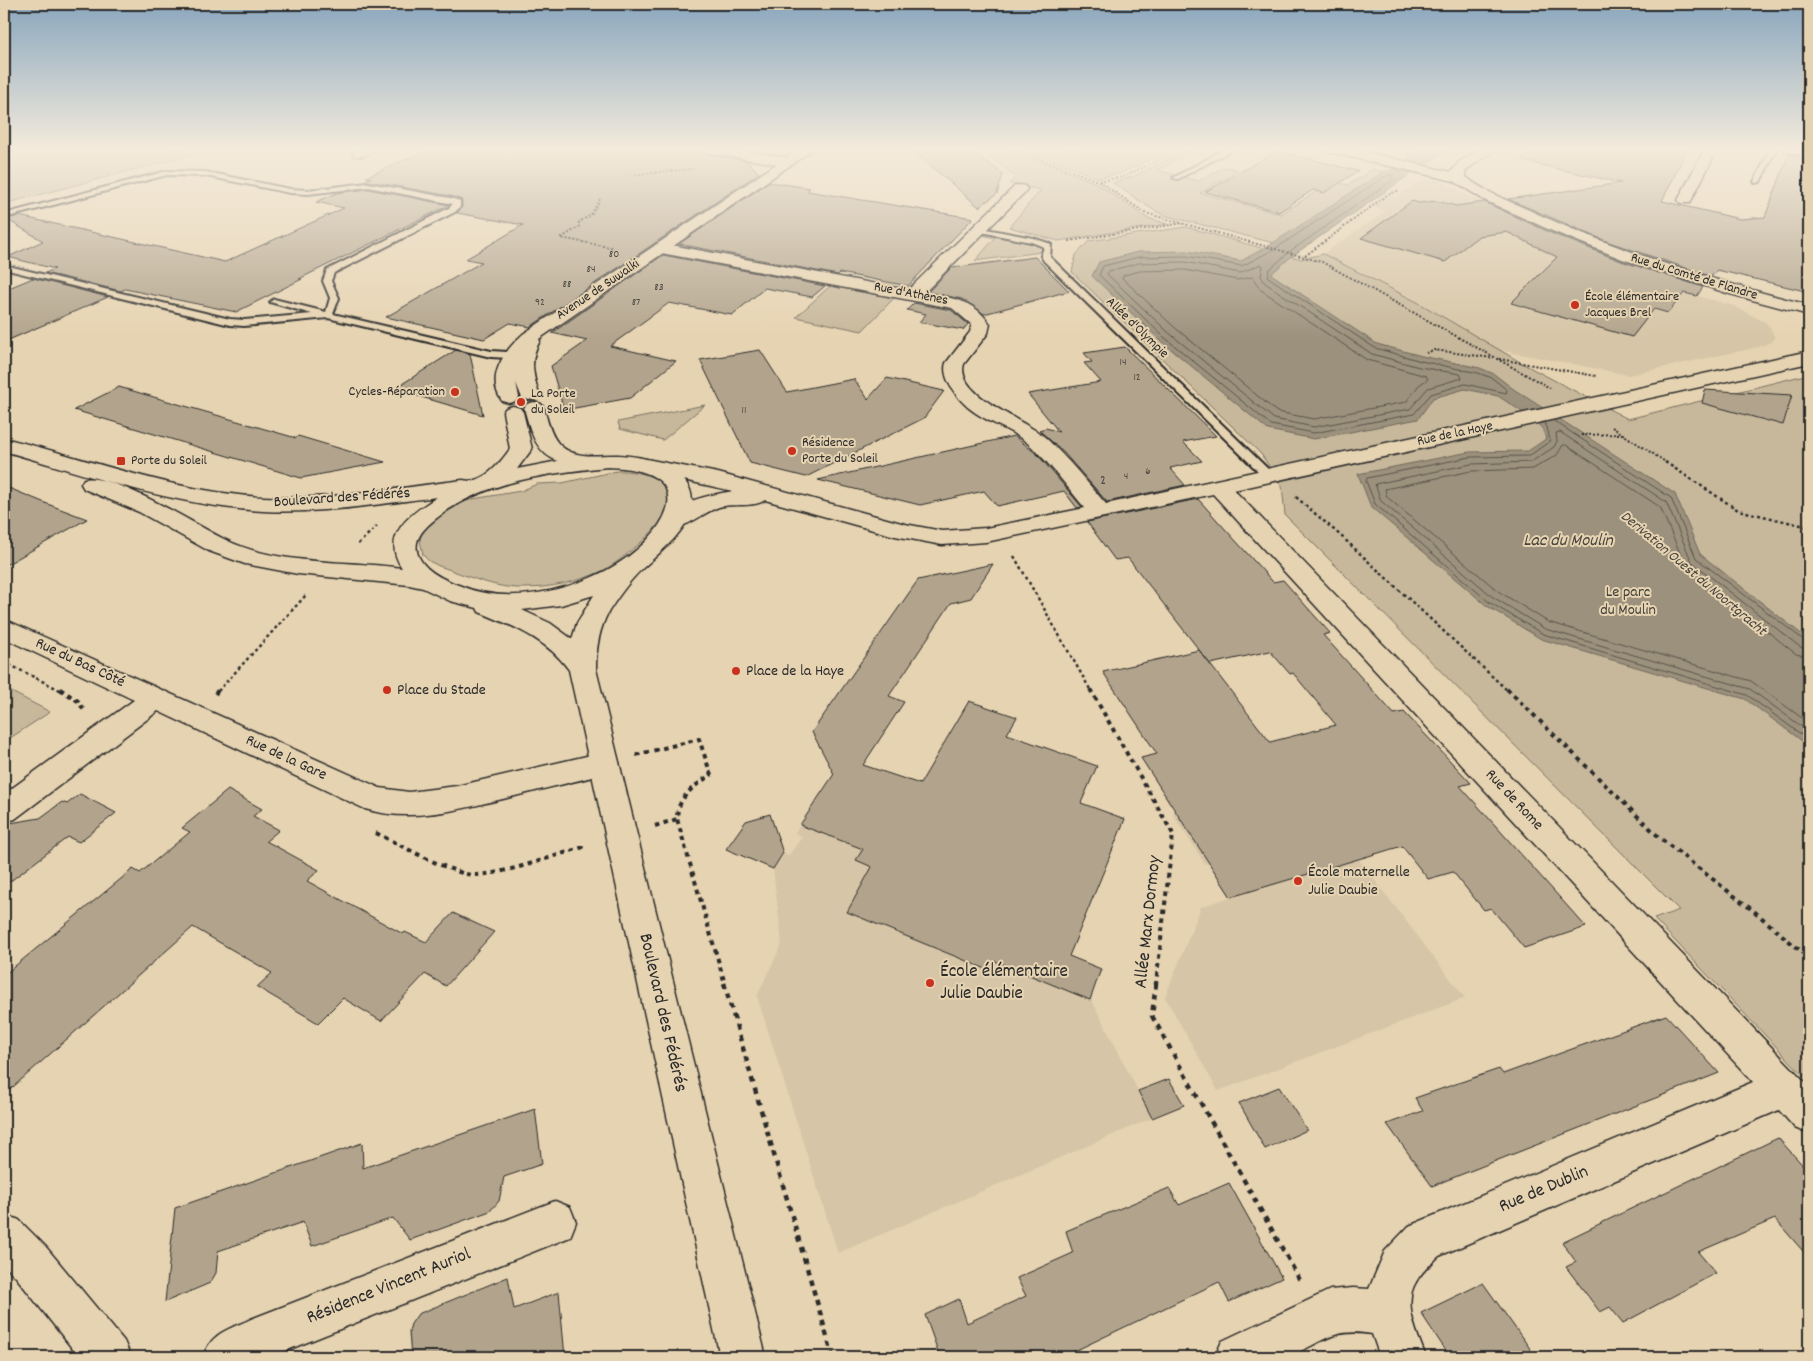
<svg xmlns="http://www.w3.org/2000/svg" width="1813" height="1361" viewBox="0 0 1813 1361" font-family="Dekko,sans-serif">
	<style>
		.built { fill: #d6c5a6 }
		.green { fill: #c7b89b; stroke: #797263 }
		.water { fill: #9c917c; stroke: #6f685c }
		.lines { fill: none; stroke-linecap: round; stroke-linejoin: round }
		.shore { stroke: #58544b; stroke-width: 1 }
		.building { fill: #b2a48c; stroke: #2b2b2b }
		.service-casing { stroke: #2b2b2b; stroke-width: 4 }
		.minor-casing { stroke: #2b2b2b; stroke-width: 3 }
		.tertiary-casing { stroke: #2b2b2b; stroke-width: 3 }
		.path-far3 { stroke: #2b2b2b; stroke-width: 2; stroke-dasharray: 2 2; stroke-linecap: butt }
		.path-far2 { stroke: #2b2b2b; stroke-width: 2.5; stroke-dasharray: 3 3; stroke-linecap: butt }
		.path-far1 { stroke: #2b2b2b; stroke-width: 4; stroke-dasharray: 4.5 4.5; stroke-linecap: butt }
		.path { stroke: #2b2b2b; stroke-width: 4.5; stroke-dasharray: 5.5 5.5; stroke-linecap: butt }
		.service { fill: #e6d3b1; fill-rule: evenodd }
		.minor { fill: #e6d3b1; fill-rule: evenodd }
		.tertiary { fill: #e6d3b1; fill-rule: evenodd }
		.poi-dot { fill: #c8321e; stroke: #e6d3b1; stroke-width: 2 }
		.labels { text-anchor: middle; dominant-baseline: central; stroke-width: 4; stroke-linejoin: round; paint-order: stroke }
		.far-number-label { font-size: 11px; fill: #4d4943 }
		.far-street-label { font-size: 14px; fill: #2b2b2b; stroke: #e6d3b1 }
		.far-poi-label { font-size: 14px; fill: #2b2b2b; stroke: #e6d3b1; text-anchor: start }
		.number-label { font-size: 14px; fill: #4d4943 }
		.far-water-label { font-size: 15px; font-style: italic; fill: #47443f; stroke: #e6d3b1 }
		.street-label { font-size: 16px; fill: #2b2b2b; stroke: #e6d3b1 }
		.park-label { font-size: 16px; fill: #42403c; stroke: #e6d3b1 }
		.poi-label { font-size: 16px; fill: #2b2b2b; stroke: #e6d3b1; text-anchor: start }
		.water-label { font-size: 18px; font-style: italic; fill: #47443f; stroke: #e6d3b1 }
		.near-street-label { font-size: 19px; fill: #2b2b2b; stroke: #e6d3b1 }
		.near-poi-label { font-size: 19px; fill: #2b2b2b; stroke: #e6d3b1; text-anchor: start }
	</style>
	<rect width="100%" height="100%" fill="#e6d3b1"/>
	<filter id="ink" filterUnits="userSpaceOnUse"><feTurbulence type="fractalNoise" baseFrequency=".02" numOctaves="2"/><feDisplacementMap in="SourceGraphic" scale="10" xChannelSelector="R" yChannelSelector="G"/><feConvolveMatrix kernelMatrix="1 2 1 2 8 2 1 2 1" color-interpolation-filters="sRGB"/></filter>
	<g filter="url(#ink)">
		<g class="built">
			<polygon points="1353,148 1410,148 1394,157"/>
			<polygon points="1424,180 1438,180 1485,204 1484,205 1642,273 1702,288 1697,296 1734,306 1765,322 1770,327 1774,336 1773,341 1759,347 1628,375 1573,364 1498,350 1410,298 1323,254 1386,211 1373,207 1389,196 1395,197"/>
			<polygon points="1198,650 1465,998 1218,1091 1165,997 1201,907 1230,897 1209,863 1205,864 1172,813 1176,812 1141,758 1184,747 1103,672"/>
			<polygon points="969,701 1017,717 1005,738 1040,746 1097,766 1081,803 1125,819 1069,956 1152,1118 838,1253 757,996 782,944 773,869 784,853 789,855 802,837 795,833 844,758 920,784"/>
		</g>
		<g class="green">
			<polygon points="4,148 216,148 4,204"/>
			<polygon points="979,148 1006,148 1096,183 1147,218 1168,224 1058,241 1009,227 1041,190 1009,184 1016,177"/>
			<polygon points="1021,148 1176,148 1121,173 1099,178"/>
			<polygon points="1191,148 1201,148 1157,170 1198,181 1225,167 1238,170 1200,193 1281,214 1333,181 1348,185 1373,169 1383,172 1274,243 1167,216 1155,211 1113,183 1137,175"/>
			<polygon points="1186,227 1301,259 1323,254 1419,303 1527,366 1628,419 1809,374 1809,1081 1654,919 1679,910 1285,515 1282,486 1261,454 1072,272 1076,255 1089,241"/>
			<polygon points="983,233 1035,243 1043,249 1041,252 975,261 995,238 980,235"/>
			<polygon points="830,286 894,298 862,331 796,317"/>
			<polygon points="705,405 663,440 620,429 618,422"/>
			<path d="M617,471C640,470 682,480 666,513C658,530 619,563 602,571C578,582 550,588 524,588C495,589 466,575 439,566L429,561L423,555L420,540L422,532L427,525L454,505L473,499L521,491L537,484L562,483Z"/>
			<polygon points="4,688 50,712 4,742"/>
		</g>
		<polygon class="water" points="1420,148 1452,148 1422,166 1292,256 1271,274 1377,344 1422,356 1480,368 1494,374 1512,388 1675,494 1700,554 1809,640 1809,746 1745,699 1541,639 1487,606 1371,507 1358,474 1469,452 1528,451 1546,439 1542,428 1530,417 1498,396 1465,389 1433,398 1418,419 1314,439 1268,430 1160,340 1092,276 1099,262 1138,252 1187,251 1241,261 1270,245 1383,172 1392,170 1407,163 1408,157"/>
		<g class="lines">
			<g class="shore">
				<polygon points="1392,175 1393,180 1289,252 1269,270 1268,277 1375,348 1421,361 1478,373 1492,378 1507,390 1506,393 1465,384 1431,394 1414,414 1314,433 1271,425 1164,337 1099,275 1103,266 1139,257 1186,256 1242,266 1273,250 1384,177"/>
				<polygon points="1185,262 1240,273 1261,264 1263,266 1261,276 1265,283 1372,354 1419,367 1460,374 1462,378 1428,388 1410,409 1314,427 1274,419 1168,332 1107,274 1109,271 1139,263"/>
				<polygon points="1185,270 1237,280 1252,277 1261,290 1367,360 1426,376 1428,379 1419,385 1406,402 1314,419 1277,412 1173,326 1122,278 1124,275 1140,271"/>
				<polyline points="1554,421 1671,498 1696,558 1809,644"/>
				<polyline points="1544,423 1547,427 1550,441 1529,456 1470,457 1367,478 1366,481 1375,504 1489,602 1543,634 1747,695 1809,740"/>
				<polyline points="1809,650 1800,647 1692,562 1666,502 1560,432 1556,433 1557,441 1554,447 1531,462 1471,464 1375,484 1381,501 1493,597 1545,629 1750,689 1809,732"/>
				<polyline points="1809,657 1796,654 1686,567 1660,507 1566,445 1563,445 1557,455 1533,469 1471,471 1385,489 1387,497 1498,591 1548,622 1751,681 1809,723"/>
			</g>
		</g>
		<g class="building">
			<polygon points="432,148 671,148 747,161 759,173 530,327 510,323 484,339 386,317 482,262 466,259 523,225 457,213 462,207 462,200 451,196 368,181 361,182 371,178 366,177"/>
			<polygon points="910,148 968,148 1003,174 997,194 979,207"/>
			<polygon points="1525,148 1688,148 1662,201 1740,219 1765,217 1789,154 1809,159 1809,292 1717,270 1712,276 1707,275 1606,241 1508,199 1621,183 1523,161"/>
			<polygon points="1277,151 1358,171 1324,193 1313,190 1279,212 1205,192"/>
			<polygon points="769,182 810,188 807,191 973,218 908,286 840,273 838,275 679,244"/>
			<polygon points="368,189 449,205 299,279 302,279 236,312 125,289 121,291 45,273 55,269 8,257 43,241 6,219 19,216 225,262 344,208 316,202 337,193"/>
			<polygon points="1412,201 1419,203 1437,201 1456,206 1484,202 1551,233 1621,261 1703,287 1697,296 1684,293 1668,313 1654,309 1632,337 1511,303 1557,257 1507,232 1479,236 1445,262 1361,238"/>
			<polygon points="663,255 825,286 812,297 765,288 732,315 669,303 610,346 676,361 630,398 564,410 551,366 587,341 552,333"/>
			<polygon points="1035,257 1069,291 984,314 962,299 928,292 951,268"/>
			<polygon points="33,278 108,297 4,342 4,290"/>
			<polygon points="914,303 951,310 968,324 963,330 919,322 926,314 907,310"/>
			<polygon points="1125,347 1216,436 1183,442 1202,461 1170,468 1185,485 1107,502 1064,453 1039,430 1046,428 1059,432 1028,394 1101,382 1084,363 1092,362 1084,353"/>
			<polygon points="456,350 470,354 483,415 394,389"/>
			<polygon points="760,350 787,392 854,379 868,399 887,378 944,391 924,418 806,477 750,463 700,360"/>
			<polygon points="119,387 296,438 298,436 385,462 301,478 74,410"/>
			<polygon points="1705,390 1792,395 1783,425 1702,403"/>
			<polygon points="1014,436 1038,455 1082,507 1077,508 1064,491 997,506 984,491 920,505 818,480"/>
			<polygon points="4,486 50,505 87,519 4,566"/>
			<polygon points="1198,499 1273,582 1283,580 1330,633 1323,635 1394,714 1404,712 1471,783 1460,786 1586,927 1524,948 1491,908 1484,910 1453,872 1428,879 1402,846 1231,897 1141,758 1157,754 1103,672 1199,650 1270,742 1336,725 1293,673 1290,674 1270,651 1210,664 1128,558 1115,560 1087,522"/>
			<polygon points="993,564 971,598 951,603 889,696 904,702 863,765 920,784 969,701 1017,717 1007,734 1097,766 1081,803 1125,819 1069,956 1101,969 1090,1000 995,961 991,971 847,912 872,867 856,860 863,849 800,825 834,774 812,732 918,580"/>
			<polygon points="228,790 262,809 253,816 279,830 266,841 319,870 307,881 403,934 405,932 426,942 453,913 494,932 446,986 425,974 381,1021 343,998 318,1023 257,987 272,973 193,927 4,1095 4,975 133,869 140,873 190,832 182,828"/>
			<polygon points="80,794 116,813 79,842 68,837 4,886 4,824 40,818 62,802 67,804"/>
			<polygon points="770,814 783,853 773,869 726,849 746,821"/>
			<polygon points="1666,1015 1719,1073 1432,1186 1387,1124 1423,1111 1415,1098 1499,1069 1503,1074"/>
			<polygon points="1169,1079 1184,1105 1152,1118 1138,1091"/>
			<polygon points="1279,1087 1307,1130 1265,1149 1239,1103"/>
			<polygon points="535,1109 542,1164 504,1177 499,1201 490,1211 410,1240 393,1218 312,1246 303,1222 218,1251 216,1273 210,1283 165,1302 175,1208 362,1143 363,1168"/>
			<polygon points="1778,1138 1809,1172 1809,1258 1775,1219 1698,1252 1716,1273 1623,1323 1610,1307 1600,1312 1566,1267 1576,1262 1562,1242"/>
			<polygon points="1229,1183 1282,1278 1229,1302 1219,1282 1062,1357 940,1357 925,1315 959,1299 967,1323 1026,1296 1017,1278 1073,1253 1066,1231 1169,1188 1179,1205"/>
			<polygon points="508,1277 514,1309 559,1292 565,1357 411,1357 409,1331 411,1324 418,1314"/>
			<polygon points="1483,1283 1536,1357 1450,1357 1421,1313"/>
		</g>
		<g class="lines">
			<g class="service-casing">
				<g id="service">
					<polygon points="1227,148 1236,148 1178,179 1173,178"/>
					<polygon points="1771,148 1777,148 1760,182 1755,183 1754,182"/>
					<polygon points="167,171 206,172 290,189 308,190 368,183 450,198 460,201 460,207 455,212 334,273 331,281 339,298 333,314 491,351 522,353 527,356 522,359 491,357 328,318 244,326 230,325 4,269 4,265 230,319 244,320 312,314 270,302 274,299 326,312 330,298 323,281 327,270 449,208 453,204 368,187 308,194 290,193 206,176 167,175 4,218 4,214"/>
					<polygon points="976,227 1033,238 1051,244 1050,257 1272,473 1273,475 1272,477 1264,477 1044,261 1041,256 1044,247 1031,242 976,231"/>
				</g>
			</g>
			<g class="minor-casing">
				<g id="minor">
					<polygon points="359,148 377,148 364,156 354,156 352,153"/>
					<polygon points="698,148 730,148 789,158 796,162 789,166 704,152"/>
					<path d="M1323,148H1348L1451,172L1459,162L1482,148H1498L1469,168L1465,172L1466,177C1487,194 1515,203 1540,215C1627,254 1717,282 1809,305V315L1730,294L1622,259L1552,231L1484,200L1454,181L1324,151Z"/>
					<polygon points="1705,148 1718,148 1690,203 1680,203 1678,200"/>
					<polygon points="1784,148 1809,149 1809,157 1785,151"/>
					<path d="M1020,185L1025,186L1027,189L1025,192L924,293C951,298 973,299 990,324L988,333L964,364C954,396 1029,421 1047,439C1068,459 1087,482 1106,504L1809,351V363L1234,490L1809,1086V1134L1795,1128L1779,1110L1439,1256C1431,1264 1421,1272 1416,1282C1402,1304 1418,1336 1426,1357H1380L1372,1334C1330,1327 1323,1344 1288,1356C1279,1360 1227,1358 1215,1357L1222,1341L1330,1290L1353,1288L1369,1289L1385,1251L1409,1226L1753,1082L1213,494L986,542L942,545L895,536L765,500C754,508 733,503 719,507C701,513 684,532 665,527L661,522C676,501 710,495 733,491L638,470L635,465L638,460L646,459L718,473L905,524L942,531L986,528L1085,508C1068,488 1051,465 1032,447C1014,429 988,424 969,408C958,399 941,378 946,363L970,332L972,325L952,308L661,253L655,251L653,248L655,245L661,243L908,290L1015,186Z"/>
					<path d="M4,619L380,788L409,792L457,786L604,752L615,755L619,763L615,771L604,774C573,782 542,789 511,797C464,808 413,824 365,809L158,711L15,819L4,822V794L134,700L4,638Z"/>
					<path d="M555,1201L570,1207L576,1222L570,1237L270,1357H203C212,1332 228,1330 251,1319Z"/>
					<polygon points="4,1214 19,1220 46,1247 124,1341 131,1357 79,1357 16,1277 4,1265"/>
				</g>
			</g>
			<g class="tertiary-casing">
				<g id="tertiary">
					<path d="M800,148H815L539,339L540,341C529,359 533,375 539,394L536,398L529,400L522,398L516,383L519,397L516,401L509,403L502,401C485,377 505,350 523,334Z"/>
					<path d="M534,402L541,404L544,408C547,419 550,434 558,443C574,461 598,454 618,455C642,456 680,464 690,490C701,522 662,550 642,569C630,580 618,597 609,611C599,629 596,648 596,669L766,1357H720L569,670C547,639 513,626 479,612L477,608L450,601L423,588L409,585L298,574L245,564L209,551L139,512L84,489L81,484L84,479C113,472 197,526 226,540C280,566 344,560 402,568C380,535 410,514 437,497C379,504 321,514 263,511C174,506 88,475 4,451V438C90,459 173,492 263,497C330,501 397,488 463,480C483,485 500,463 510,449L503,412L506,408L513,406L520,408L523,412L532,449L517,469L558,461C535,453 530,429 524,408L527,404ZM608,467C710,470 664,540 607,570C565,592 506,605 461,586C447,581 428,573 420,559C411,543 421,531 433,521C481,481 549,473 608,467ZM594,595L577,623L572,639L550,623L522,610L561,605Z"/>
				</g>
			</g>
			<g class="path-far3">
				<polyline points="1012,148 1098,181 1145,213 1322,262 1550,388"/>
				<polyline points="211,151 222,148"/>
				<polyline points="631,175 692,169"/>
				<polyline points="1099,181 1123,177 1167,156"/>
				<polyline points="600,199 591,215 579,222 579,227 561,238 614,248"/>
				<polyline points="1069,241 1183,223"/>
				<polyline points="1305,256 1387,195 1400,190"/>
				<polyline points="1426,353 1434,350 1493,358"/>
				<polyline points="1499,359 1596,376"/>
				<polyline points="1612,427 1667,463"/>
				<polyline points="1581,435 1622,434"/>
			</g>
			<g class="path-far2">
				<polyline points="1665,462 1738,510 1809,527"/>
				<polyline points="1296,497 1341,536 1508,691"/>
				<polyline points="358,544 377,526"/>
				<polyline points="1014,556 1091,691"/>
				<polyline points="4,662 62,691"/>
				<polyline points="218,691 307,594"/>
			</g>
			<g class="path-far1">
				<polyline points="60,689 78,701 85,712"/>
				<polyline points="1090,689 1173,834 1156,984"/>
				<polyline points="1507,689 1661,839 1755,912 1809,958"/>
				<polyline points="215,694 219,689"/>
				<path d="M636,755L699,739L711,775C694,786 677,797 677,819L725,984"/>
				<polyline points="655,826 677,819"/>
				<path d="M376,833C397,843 455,876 475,875C507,874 555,855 587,846"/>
			</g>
			<g class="path">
				<polyline points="724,983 833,1357"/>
				<polyline points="1156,983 1152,1016 1301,1282"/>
			</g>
			<use href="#service" class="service"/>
			<use href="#minor" class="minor"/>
			<use href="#tertiary" class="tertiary"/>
		</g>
	</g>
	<linearGradient id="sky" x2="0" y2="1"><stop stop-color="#89a6bd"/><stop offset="0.44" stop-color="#f4ebdc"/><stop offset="1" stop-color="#f4ebdc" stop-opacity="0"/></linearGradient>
	<rect width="1813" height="339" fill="url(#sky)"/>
	<g class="poi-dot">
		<circle cx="1575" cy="305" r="5"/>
		<circle cx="455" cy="392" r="5"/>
		<circle cx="521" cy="402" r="5"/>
		<circle cx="792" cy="451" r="5"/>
		<rect x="116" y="456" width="10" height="10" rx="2.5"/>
		<circle cx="736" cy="671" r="5"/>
		<circle cx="387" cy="690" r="5"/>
		<circle cx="1298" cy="881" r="5"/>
		<circle cx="930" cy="983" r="5"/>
	</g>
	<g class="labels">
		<g class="far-number-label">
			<text x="614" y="255">80</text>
			<text x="591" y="270">84</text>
			<text x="567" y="285">88</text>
			<text x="659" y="288">83</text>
			<text x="540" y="303">92</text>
			<text x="636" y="303">87</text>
			<text x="1123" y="363">14</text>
			<text x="1137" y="378">12</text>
			<text x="744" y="411">11</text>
			<text x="1148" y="472">6</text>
			<text x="1126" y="477">4</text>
		</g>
		<g class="far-street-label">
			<text transform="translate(1694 277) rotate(17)">Rue du Comté de Flandre</text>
			<text transform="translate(598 290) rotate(-34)">Avenue de Suwalki</text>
			<text transform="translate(911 294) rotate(11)">Rue d'Athènes</text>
			<text transform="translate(1137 328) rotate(44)">Allée d'Olympie</text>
			<text transform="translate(1455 434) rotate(-12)">Rue de la Haye</text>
		</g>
		<g class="far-poi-label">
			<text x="1585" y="297">École élémentaire<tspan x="1585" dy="16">Jacques Brel</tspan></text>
			<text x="445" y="392" text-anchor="end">Cycles-Réparation</text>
			<text x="531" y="394">La Porte<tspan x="531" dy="16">du Soleil</tspan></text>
			<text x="802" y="443">Résidence<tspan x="802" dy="16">Porte du Soleil</tspan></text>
			<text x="131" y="461">Porte du Soleil</text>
		</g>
		<g class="number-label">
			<text x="1103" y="481">2</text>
		</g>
		<g class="far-water-label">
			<text transform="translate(1693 574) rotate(40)">Derivation Ouest du Noortgracht</text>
		</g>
		<g class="street-label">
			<text transform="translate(342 498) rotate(-4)">Boulevard des Fédérés</text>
			<text transform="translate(80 663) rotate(25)">Rue du Bas Côté</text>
			<text transform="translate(286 758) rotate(25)">Rue de la Gare</text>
			<text transform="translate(1514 800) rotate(47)">Rue de Rome</text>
		</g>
		<g class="park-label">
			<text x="1628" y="592">Le parc<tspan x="1628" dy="18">du Moulin</tspan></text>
		</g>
		<g class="poi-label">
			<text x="746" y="671">Place de la Haye</text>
			<text x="397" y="690">Place du Stade</text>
			<text x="1308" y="872">École maternelle<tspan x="1308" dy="18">Julie Daubie</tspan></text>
		</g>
		<g class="water-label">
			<text x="1568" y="541">Lac du Moulin</text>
		</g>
		<g class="near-street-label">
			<text transform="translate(1149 922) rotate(-84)">Allée Marx Dormoy</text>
			<text transform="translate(662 1013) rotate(77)">Boulevard des Fédérés</text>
			<text transform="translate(1544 1190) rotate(-23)">Rue de Dublin</text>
			<text transform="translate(389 1287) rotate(-22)">Résidence Vincent Auriol</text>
		</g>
		<g class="near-poi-label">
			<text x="940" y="972">École élémentaire<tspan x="940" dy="22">Julie Daubie</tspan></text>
		</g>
	</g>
	<rect width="1813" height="1361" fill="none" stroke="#e6d3b1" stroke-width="20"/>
	<rect x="10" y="10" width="1793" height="1341" fill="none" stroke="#2b2b2b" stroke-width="2" filter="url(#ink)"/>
</svg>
